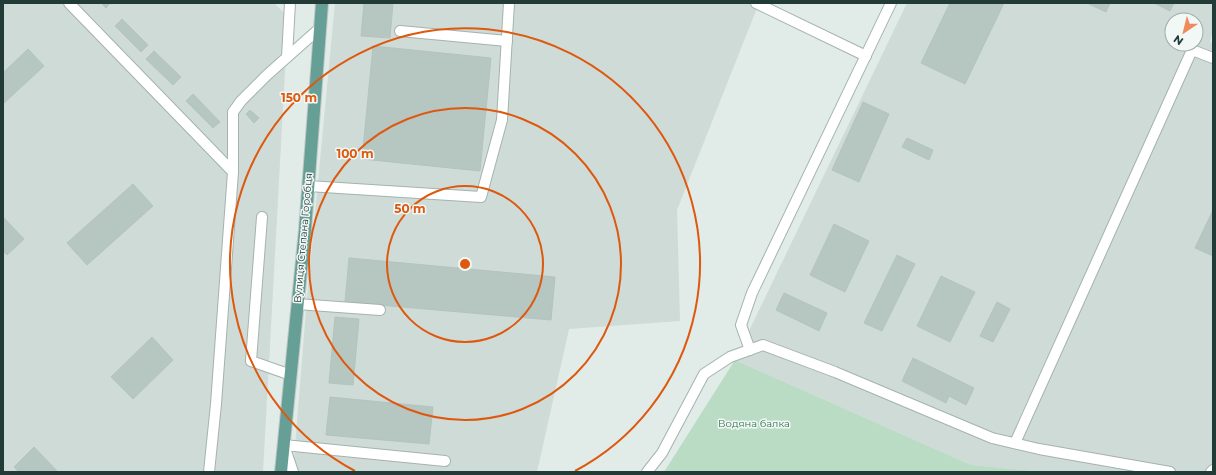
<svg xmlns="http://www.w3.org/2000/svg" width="1216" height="475" viewBox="0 0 1216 475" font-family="Montserrat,sans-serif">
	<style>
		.built { fill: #cfdbd6; fill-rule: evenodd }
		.green { fill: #badcc5 }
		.building { fill: #b6c6c0; stroke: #b3c4be }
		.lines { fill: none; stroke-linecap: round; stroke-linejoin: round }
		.minor-casing { stroke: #a4b3ae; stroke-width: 12 }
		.major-casing { stroke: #c1c8c7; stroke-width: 14 }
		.minor { stroke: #fff; stroke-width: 10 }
		.major { stroke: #669f95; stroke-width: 12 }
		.ring { fill: none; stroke: #de580e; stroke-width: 2 }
		.labels { text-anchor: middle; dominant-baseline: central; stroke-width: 3; stroke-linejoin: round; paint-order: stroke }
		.street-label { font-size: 10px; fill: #223b36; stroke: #f1f8f5 }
		.park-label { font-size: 10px; fill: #2d714c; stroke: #f1f8f5 }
		.centre { fill: #de580e; stroke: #f1f8f5; stroke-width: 2 }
		.ring-label { font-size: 12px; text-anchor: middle; font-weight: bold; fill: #de580e; stroke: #f1f8f5; stroke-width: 3; stroke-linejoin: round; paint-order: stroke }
	</style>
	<rect width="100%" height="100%" fill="#e1ebe7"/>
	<g class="built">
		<polygon points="3,3 274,3 288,17 263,472 3,472"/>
		<polygon points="335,3 759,3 677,210 680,321 569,329 537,472 293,472 307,298"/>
		<path d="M907,3H1213V30L1210,42L1213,44V472H1046L971,465L735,360ZM1172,20H1196V44H1172Z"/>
	</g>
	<polygon class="green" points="735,360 971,465 1046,472 664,472"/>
	<g class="building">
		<polygon points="101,3 110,3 106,8"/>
		<polygon points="364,3 393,3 390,38 361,36"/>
		<polygon points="950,3 1004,3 965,84 921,63"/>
		<polygon points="1089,3 1110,3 1106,12 1089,4"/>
		<polygon points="1154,3 1174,3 1170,11"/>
		<polygon points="122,19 148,45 141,52 115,26"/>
		<polygon points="373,46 491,58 480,171 362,159"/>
		<polygon points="28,49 44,66 3,104 3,73"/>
		<polygon points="154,51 181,77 173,85 146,59"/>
		<polygon points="193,94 220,122 213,128 186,101"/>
		<polygon points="863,102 889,114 859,182 832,170"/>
		<polygon points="250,110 259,118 254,123 246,114"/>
		<polygon points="907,138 933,150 929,160 902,147"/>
		<polygon points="133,184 153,206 87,265 67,243"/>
		<polygon points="1213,210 1213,256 1195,248"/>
		<polygon points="3,217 24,239 7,255 3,251"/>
		<polygon points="834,224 869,241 845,292 810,275"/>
		<polygon points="897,255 915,264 882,331 864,323"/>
		<polygon points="349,258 555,277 551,320 345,302"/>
		<polygon points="941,276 975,292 950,342 917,326"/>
		<polygon points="784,293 827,313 819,331 776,310"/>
		<polygon points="997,302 1010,309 993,342 980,336"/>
		<polygon points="335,317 359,319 353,385 329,383"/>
		<polygon points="152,337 173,360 133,399 111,377"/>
		<polygon points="913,358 974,388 966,405 949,396 946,403 902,381"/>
		<polygon points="330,397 433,407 429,444 326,435"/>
		<polygon points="34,447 58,472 19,472 14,467"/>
	</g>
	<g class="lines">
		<g class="minor-casing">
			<g id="minor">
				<polyline points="69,3 233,172 216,404 209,472"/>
				<polyline points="756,3 866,56"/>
				<polyline points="400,31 507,41"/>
				<polyline points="287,57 290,3"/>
				<polyline points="233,172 233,112 241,101 267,75 320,28"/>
				<polyline points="308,186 481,197 502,120 509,3"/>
				<polyline points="262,217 251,361 291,375"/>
				<polyline points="297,304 380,310"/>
				<polyline points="750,350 741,325 752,293 891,3"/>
				<polyline points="1015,443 1192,50 1213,58"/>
				<polyline points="293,472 284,445 445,461"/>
				<polyline points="647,472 662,453 704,374 730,357 763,345 835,372 992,438 1039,449 1170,472"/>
				<polyline points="1211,472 1213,470"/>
			</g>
		</g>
		<g class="major-casing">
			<polyline id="major" points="281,472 305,230 322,3"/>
		</g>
		<use href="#minor" class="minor"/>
		<use href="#major" class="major"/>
	</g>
	<g class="ring">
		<circle cx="465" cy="264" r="78"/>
		<circle cx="465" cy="264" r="156"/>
		<path d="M355 471A235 235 0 1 1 575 471"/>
	</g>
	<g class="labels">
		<g class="street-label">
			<text transform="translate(303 238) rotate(-85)">Вулиця Степана Горобця</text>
		</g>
		<g class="park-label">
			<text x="754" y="423">Водяна балка</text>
		</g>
	</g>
	<circle cx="465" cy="264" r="6" class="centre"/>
	<g class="ring-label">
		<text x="299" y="102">150 m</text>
		<text x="355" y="158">100 m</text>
		<text x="410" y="213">50 m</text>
	</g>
	<rect width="1216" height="475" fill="none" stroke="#223b36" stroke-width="8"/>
	<g transform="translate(1184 32) rotate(215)"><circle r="19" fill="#f1f8f5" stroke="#9eaca9"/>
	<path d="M0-3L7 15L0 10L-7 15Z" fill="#ee8a5b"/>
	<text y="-6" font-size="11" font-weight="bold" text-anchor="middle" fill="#223b36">N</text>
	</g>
</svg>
